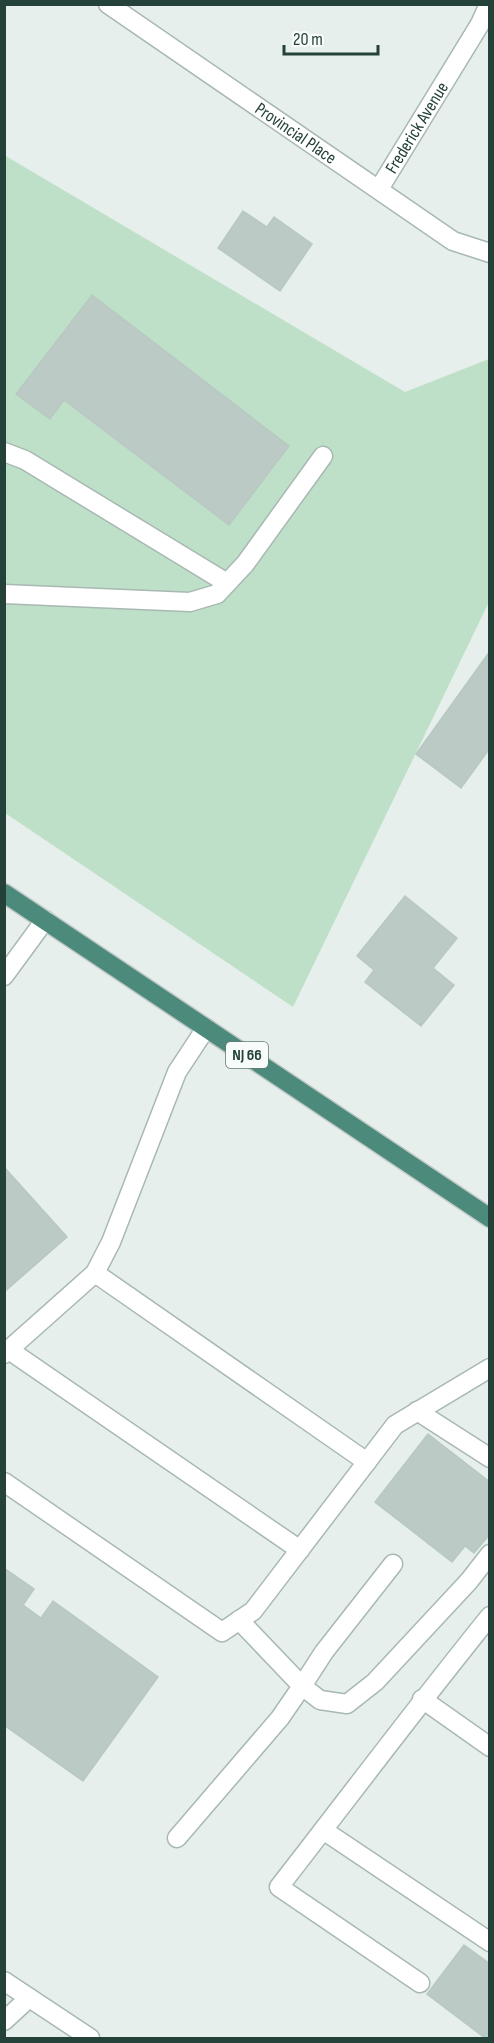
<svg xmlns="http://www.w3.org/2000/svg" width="494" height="2043" viewBox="0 0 494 2043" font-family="'Sofia Sans Condensed',sans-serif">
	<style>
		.green { fill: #bfe0c8 }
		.building { fill: #bbcac4; stroke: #b8c9c2; stroke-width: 1.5 }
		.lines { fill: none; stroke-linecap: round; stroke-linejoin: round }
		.service-casing { stroke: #a8b8b2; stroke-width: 21 }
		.minor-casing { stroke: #a8b8b2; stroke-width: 21 }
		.trunk-casing { stroke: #c2cac8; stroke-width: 21 }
		.service { stroke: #fff; stroke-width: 18 }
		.minor { stroke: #fff; stroke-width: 18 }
		.trunk { stroke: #4c8a7c; stroke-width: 18 }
		.labels { text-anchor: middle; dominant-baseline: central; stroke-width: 4.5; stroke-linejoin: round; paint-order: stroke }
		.shield { fill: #f7fbf9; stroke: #637a73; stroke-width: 1.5 }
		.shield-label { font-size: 16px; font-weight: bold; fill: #24423a }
		.street-label { font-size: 18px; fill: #24423a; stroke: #f7fbf9 }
	</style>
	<rect width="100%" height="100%" fill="#e6efeb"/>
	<polygon class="green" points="4,155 405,392 489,359 489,602 293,1007 5,813"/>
	<g class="building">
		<polygon points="243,211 267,227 274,217 312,244 280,291 218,248"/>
		<polygon points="92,295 289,446 229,525 64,400 50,419 16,394"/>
		<polygon points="490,651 490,748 461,788 416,754"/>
		<polygon points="405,896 457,938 433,968 454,985 421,1026 365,982 374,970 357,956"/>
		<polygon points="4,1167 67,1237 4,1292"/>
		<polygon points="428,1434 490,1482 490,1534 474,1553 465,1546 452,1562 375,1502"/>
		<polygon points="4,1568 34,1589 23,1605 41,1618 53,1601 158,1677 83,1781 4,1725"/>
		<polygon points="464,1945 490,1964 490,2038 485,2038 427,1994"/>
	</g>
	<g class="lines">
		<g class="service-casing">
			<g id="service">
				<polyline points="4,452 25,460 227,583"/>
				<polyline points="4,594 190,602 217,594 245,564 323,456"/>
				<polyline points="4,976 45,920"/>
				<polyline points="95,1273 367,1462"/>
				<polyline points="9,1350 300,1550"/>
				<polyline points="4,1354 95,1273 111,1242 177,1072 206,1028"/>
				<polyline points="417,1411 490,1458"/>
				<polyline points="4,1482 222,1632 253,1611 395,1425 490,1368"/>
				<polyline points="393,1564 324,1652 302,1686 320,1700 347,1704 375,1682 469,1581 490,1554"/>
				<polyline points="422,1699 490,1747"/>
				<polyline points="323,1830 490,1942"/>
				<polyline points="177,1838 280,1718 302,1686 239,1620"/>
				<path d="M420,1983L279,1887C349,1797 418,1705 490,1616"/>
			</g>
		</g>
		<g class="minor-casing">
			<g id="minor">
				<path id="s1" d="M108,4L453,241L490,253"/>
				<path id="s2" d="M379,189L480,24L489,4"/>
				<polyline points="4,1981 90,2038"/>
				<polyline points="4,2021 29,1998"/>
			</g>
		</g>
		<g class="trunk-casing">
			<polyline id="trunk" points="4,893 490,1218"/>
		</g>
		<use href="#service" class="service"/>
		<use href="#minor" class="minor"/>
		<use href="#trunk" class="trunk"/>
	</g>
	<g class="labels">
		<rect class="shield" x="226" y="1042" width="42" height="26" rx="4.5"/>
		<g class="shield-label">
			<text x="247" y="1055">NJ 66</text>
		</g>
		<g class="street-label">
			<text stroke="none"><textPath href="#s2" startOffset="72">Frederick Avenue</textPath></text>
			<text stroke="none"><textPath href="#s1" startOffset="228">Provincial Place</textPath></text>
		</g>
	</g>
	<rect width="494" height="2043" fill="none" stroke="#24423a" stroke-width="12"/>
	<path d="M284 45v9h94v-9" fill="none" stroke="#24423a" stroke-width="3"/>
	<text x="293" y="45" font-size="18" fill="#24423a" stroke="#f7fbf9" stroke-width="4.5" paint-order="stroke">20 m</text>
</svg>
